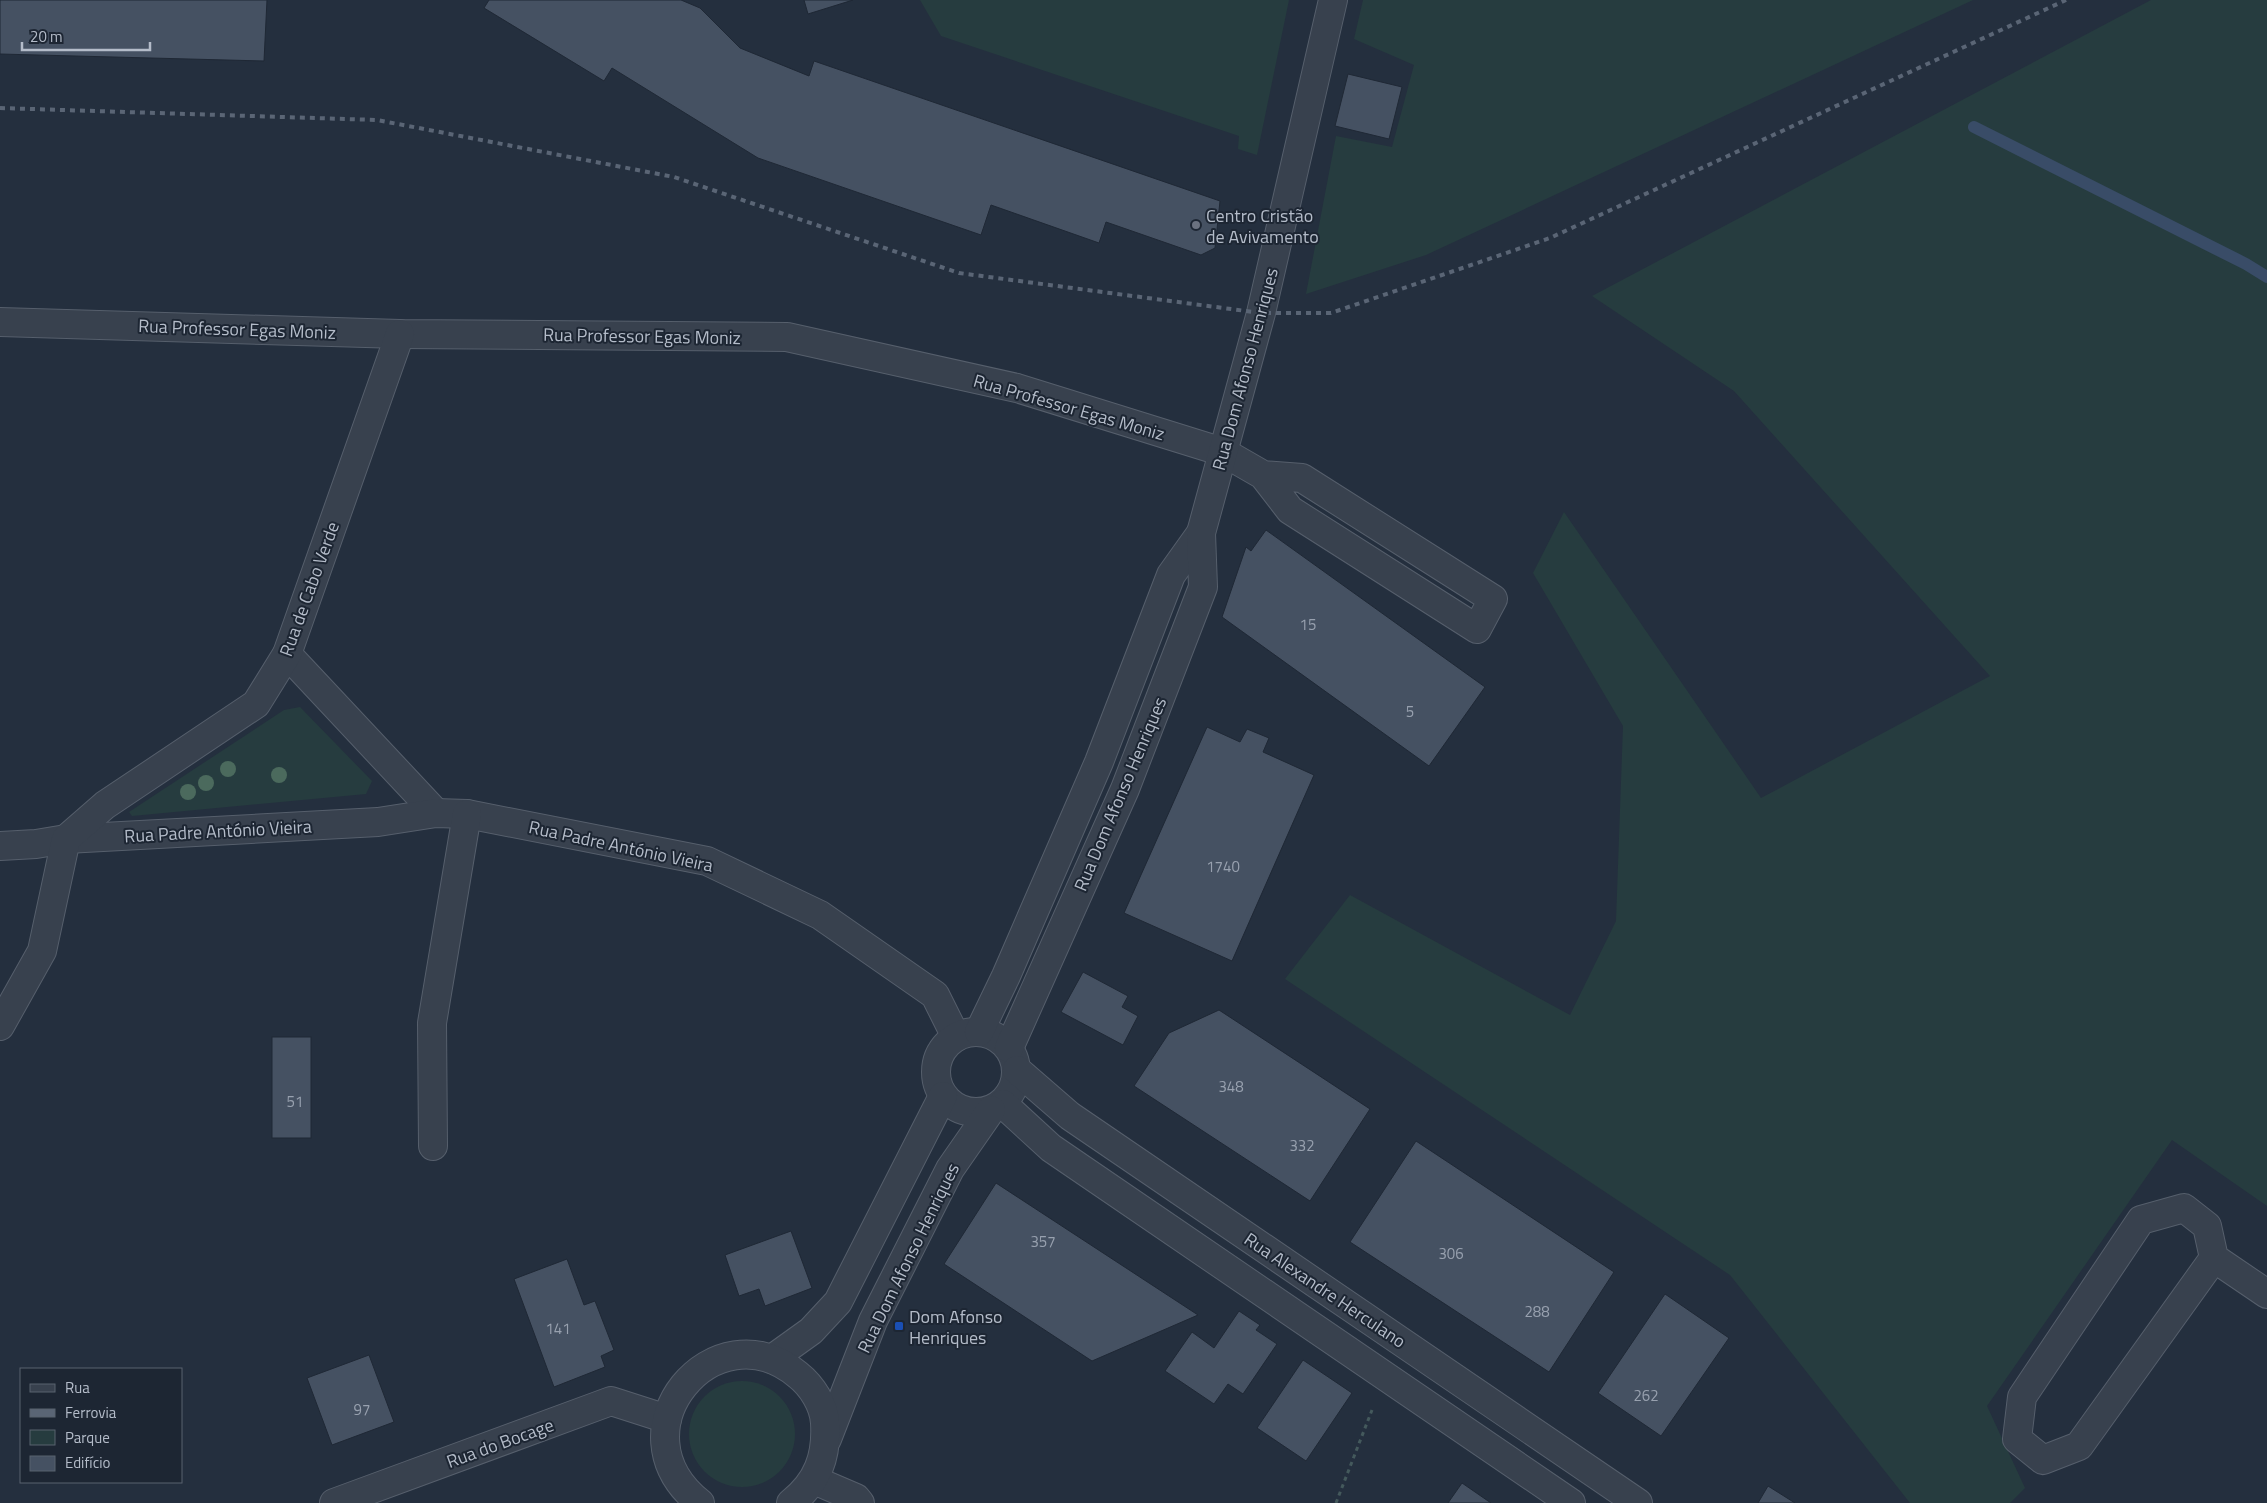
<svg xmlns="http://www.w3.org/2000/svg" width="2267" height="1503" viewBox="0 0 2267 1503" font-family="'Titillium Web',sans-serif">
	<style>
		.green { fill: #263c3f }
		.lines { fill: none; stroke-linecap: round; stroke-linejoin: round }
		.stream { stroke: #394c67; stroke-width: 12 }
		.building { fill: #455162; stroke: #1f2835 }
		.minor-casing { stroke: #565f6c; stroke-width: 30 }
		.path { stroke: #44595c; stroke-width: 3; stroke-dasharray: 4 4; stroke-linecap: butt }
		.minor { stroke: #38414e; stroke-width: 28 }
		.rail { stroke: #5a6575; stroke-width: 4; stroke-dasharray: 5 5; stroke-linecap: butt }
		.tree { fill: #4b6a5d }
		.worship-dot { fill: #6b7280; stroke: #1d2633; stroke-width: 2 }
		.transit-dot { fill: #1a4fb4; stroke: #1d2633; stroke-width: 2 }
		.labels { text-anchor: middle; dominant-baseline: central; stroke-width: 4; stroke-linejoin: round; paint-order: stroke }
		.number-label { font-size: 15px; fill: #98a1af }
		.poi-label { font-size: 18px; fill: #b4bcc9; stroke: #1d2633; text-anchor: start }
		.street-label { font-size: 18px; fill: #b4bcc9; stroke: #1d2633 }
	</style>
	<rect width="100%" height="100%" fill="#242f3e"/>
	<g class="green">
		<polygon points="920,0 1289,0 1257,155 1238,149 1239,136 941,36"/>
		<polygon points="1363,0 1973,0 1426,255 1306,294 1336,136 1392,147 1414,65 1354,39"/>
		<polygon points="2151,0 2267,0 2267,1206 2172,1140 1987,1406 2025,1488 2010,1503 1910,1503 1730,1275 1285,979 1350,895 1570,1015 1616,921 1623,726 1533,573 1564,512 1761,798 1990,676 1734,391 1592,296"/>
		<polygon points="300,707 372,781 366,794 132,816 129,812 284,710"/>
		<circle cx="742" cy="1434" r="53"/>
	</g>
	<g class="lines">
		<polyline class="stream" points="1974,127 2246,264 2267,277"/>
	</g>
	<g class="building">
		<polygon points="0,0 267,0 264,61 0,54"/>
		<polygon points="489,0 681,0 700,8 740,48 809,76 814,61 1220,201 1215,248 1201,255 1106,222 1099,243 991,205 981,235 758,158 612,68 604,81 484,8"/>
		<polygon points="804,0 853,0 808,14"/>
		<polygon points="1348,74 1402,87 1389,139 1335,126"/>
		<polygon points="1266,530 1485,687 1429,766 1222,617 1246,547 1251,551"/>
		<polygon points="1207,727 1240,742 1247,729 1269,738 1263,752 1314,775 1232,961 1124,913"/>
		<polygon points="1083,972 1128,996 1122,1007 1138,1016 1123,1045 1061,1012"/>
		<polygon points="1219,1010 1370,1109 1310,1201 1134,1086 1169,1033"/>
		<rect x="272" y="1037" width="39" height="101"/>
		<polygon points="1416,1141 1614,1272 1549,1372 1350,1242"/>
		<polygon points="996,1183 1198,1315 1092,1361 944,1264"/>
		<polygon points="791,1231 812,1288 765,1306 759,1289 739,1296 725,1255"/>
		<polygon points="567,1259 584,1305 595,1301 614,1350 601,1356 605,1367 554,1387 514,1279"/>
		<polygon points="1665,1294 1729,1338 1661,1436 1598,1393"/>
		<polygon points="1239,1311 1260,1325 1256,1330 1277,1344 1243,1394 1228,1384 1214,1404 1165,1371 1192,1332 1214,1348"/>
		<polygon points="369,1355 394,1422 332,1445 307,1378"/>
		<polygon points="1303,1360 1352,1393 1306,1461 1257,1428"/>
		<polygon points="1462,1483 1491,1503 1448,1503"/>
		<polygon points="1768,1486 1795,1503 1758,1503"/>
	</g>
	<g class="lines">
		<g class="minor-casing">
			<g id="minor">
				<polyline points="0,322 400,334 787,337 1017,388 1223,452 1263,475 1290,510 1477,629 1493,599 1302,478 1263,475"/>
				<polyline points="287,654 436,813"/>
				<polyline points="0,846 36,844 66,839 378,822 436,813 467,814 707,861 820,915 935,995 956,1037"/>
				<polyline points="0,1026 42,951 66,839 105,805 256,704 287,654 400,334"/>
				<circle cx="976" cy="1072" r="40"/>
				<polyline points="979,1032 1006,976 1099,762 1171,575 1201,533"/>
				<polyline points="1009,1048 1125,789 1203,587 1201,533 1261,313 1333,0"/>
				<polyline points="1017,1070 1070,1116 1638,1503"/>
				<polyline points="1003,1104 1051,1148 1571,1503"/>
				<polyline points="433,1146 432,1023 467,814"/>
				<polyline points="2214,1258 2079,1446 2043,1460 2017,1439 2022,1397 2141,1220 2184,1208 2207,1226 2214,1258 2267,1294"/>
				<polyline points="772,1359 811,1331 838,1302 943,1096"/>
				<polyline points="827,1439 873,1321 950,1169 991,1110"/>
				<polyline points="814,1480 856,1498 860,1503"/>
				<polyline points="334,1503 611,1401 667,1419"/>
				<path d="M700,1503C609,1431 715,1305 798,1375C812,1386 824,1405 825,1423C827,1456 818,1482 791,1503"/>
			</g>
		</g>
		<polyline class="path" points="1336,1503 1372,1410"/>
		<use href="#minor" class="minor"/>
		<polyline class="rail" points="0,108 377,120 674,177 959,273 1261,313 1331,313 1550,238 2066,0"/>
	</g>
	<g class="tree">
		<circle cx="228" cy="769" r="8"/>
		<circle cx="279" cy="775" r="8"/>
		<circle cx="206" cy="783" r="8"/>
		<circle cx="188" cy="792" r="8"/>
	</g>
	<circle class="worship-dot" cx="1196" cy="225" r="5"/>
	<rect class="transit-dot" x="894" y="1321" width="10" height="10" rx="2.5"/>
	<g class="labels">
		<g class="number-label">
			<text x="1308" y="624">15</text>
			<text x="1410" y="711">5</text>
			<text x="1223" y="866">1740</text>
			<text x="1231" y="1086">348</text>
			<text x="295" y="1101">51</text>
			<text x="1302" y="1145">332</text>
			<text x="1043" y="1241">357</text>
			<text x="1451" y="1253">306</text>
			<text x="1537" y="1311">288</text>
			<text x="558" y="1328">141</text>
			<text x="1646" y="1395">262</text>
			<text x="362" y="1409">97</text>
		</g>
		<g class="poi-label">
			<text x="1206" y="215">Centro Cristão<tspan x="1206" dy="21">de Avivamento</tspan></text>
			<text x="909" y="1316">Dom Afonso<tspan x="909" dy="21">Henriques</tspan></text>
		</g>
		<g class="street-label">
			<text transform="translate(237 329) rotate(2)">Rua Professor Egas Moniz</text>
			<text transform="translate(642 336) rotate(1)">Rua Professor Egas Moniz</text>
			<text transform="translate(1245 369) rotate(-75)">Rua Dom Afonso Henriques</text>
			<text transform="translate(1069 407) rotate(16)">Rua Professor Egas Moniz</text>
			<text transform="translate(309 589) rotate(-70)">Rua de Cabo Verde</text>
			<text transform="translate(1120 794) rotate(-67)">Rua Dom Afonso Henriques</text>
			<text transform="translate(218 831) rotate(-3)">Rua Padre António Vieira</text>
			<text transform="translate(621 846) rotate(12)">Rua Padre António Vieira</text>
			<text transform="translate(908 1258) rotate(-64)">Rua Dom Afonso Henriques</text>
			<text transform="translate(1325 1290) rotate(34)">Rua Alexandre Herculano</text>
			<text transform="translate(500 1443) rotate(-20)">Rua do Bocage</text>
		</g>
	</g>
	<rect x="20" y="1368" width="162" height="115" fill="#1d2633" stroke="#59626f"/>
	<rect x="30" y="1384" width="25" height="8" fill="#38414e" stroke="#59626f"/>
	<text x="65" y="1393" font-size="15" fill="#b4bcc9">Rua</text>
	<rect x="30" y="1409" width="25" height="8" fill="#5a6575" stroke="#59626f"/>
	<text x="65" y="1418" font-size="15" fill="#b4bcc9">Ferrovia</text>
	<rect x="30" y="1430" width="25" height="15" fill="#263c3f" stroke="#59626f"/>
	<text x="65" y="1443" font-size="15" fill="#b4bcc9">Parque</text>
	<rect x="30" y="1456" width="25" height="15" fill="#455162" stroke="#59626f"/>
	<text x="65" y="1468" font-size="15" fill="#b4bcc9">Edifício</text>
	<path d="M22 42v8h128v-8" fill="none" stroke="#b4bcc9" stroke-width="2.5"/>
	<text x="30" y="42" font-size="15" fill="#b4bcc9" stroke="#1d2633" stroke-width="4" paint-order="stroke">20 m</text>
</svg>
